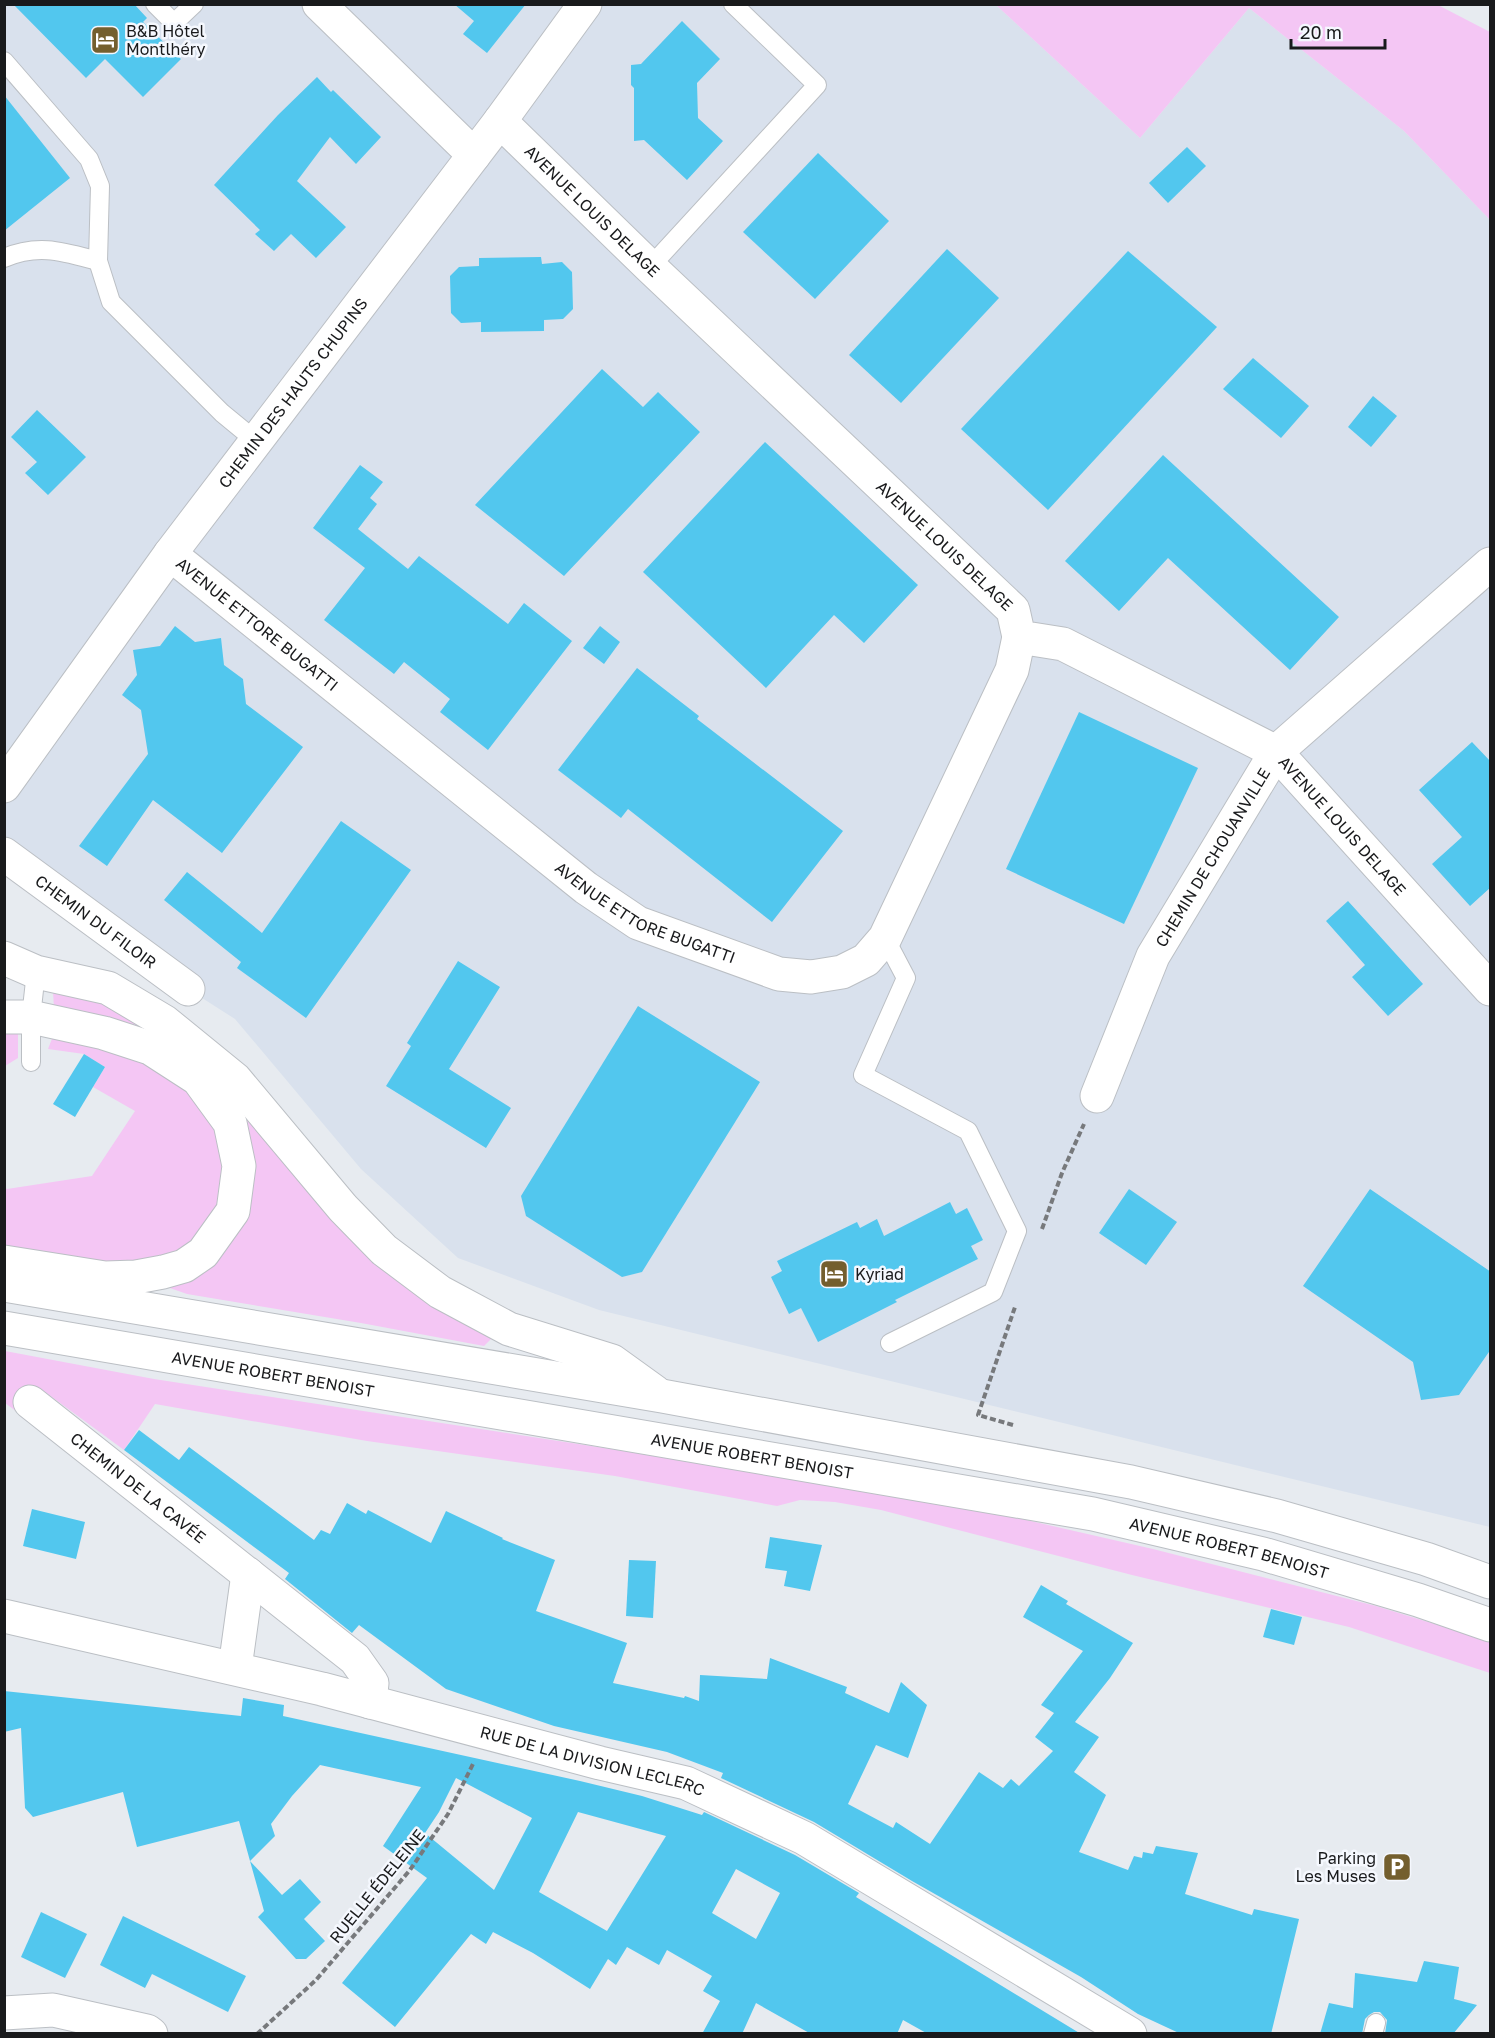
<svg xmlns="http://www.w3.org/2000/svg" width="1495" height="2038" viewBox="0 0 1495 2038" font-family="'Golos Text',sans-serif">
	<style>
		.built { fill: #d9e1ed }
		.green { fill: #f4c6f4 }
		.building { fill: #52c7ee; fill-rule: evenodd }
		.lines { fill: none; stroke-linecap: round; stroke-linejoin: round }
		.service-casing { stroke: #bbbfc4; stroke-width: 20 }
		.minor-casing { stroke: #bbbfc4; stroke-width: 35 }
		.tertiary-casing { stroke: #bbbfc4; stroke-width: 35 }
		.primary-casing { stroke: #bbbfc4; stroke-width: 35 }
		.path { stroke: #77797c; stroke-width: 4; stroke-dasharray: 6 3; stroke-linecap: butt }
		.service { stroke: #fff; stroke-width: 18 }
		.minor { stroke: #fff; stroke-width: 33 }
		.tertiary { stroke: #fff; stroke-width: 33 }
		.primary { stroke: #fff; stroke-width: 33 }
		.labels { text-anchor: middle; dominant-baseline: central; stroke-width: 5; stroke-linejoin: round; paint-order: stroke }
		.poi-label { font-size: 16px; fill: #191a1c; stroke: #f5f8fe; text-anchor: start }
		.street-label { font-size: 16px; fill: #191a1c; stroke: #f5f8fe }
	</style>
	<rect width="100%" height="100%" fill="#e7ebf0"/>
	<polygon class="built" points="5,5 996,5 1140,138 1249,8 1404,131 1490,220 1490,1527 599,1310 458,1258 361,1169 235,1019 188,989 5,854"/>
	<g class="green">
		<polygon points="996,5 1438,5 1490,32 1490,220 1404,131 1249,8 1140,138"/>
		<path d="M61,987L93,994L124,1009L175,1039L204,1062L228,1082L266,1128L318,1196L375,1259L442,1307L483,1325L489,1331L491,1339L484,1346L361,1323L187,1294L167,1287C183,1281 199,1276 211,1264C267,1210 265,1125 209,1073C202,1067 193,1063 185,1059C144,1034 100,1021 54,1009L53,991Z"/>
		<polygon points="55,1031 170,1072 204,1106 220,1138 225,1172 222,1198 199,1235 179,1252 142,1263 103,1264 5,1248 4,1187 7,1189 92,1176 135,1111 93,1087 105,1067 84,1054 48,1049"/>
		<polygon points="5,1034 18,1034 18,1058 5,1066"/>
		<polygon points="5,1351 154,1379 676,1459 1022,1519 1153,1549 1376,1606 1490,1641 1490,1673 1349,1627 1132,1575 881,1510 835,1502 800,1500 777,1506 615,1476 367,1441 155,1404 124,1450 41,1389 20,1414 5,1403"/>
	</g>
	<g class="building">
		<polygon points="13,4 134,4 147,18 143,22 181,59 143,97 105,59 86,78"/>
		<polygon points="454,4 526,4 487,53 463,34 474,21"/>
		<polygon points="682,21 720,59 697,83 698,118 723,141 687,180 644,140 634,141 634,88 631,85 631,65 641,64"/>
		<polygon points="317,77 331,92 333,90 381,137 356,164 330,137 297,181 346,227 316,258 291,234 274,251 255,234 260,230 214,185 278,115"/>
		<polygon points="4,95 70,178 4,231"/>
		<polygon points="1187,147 1206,166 1168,203 1149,183"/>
		<polygon points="818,153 889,221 815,299 743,232"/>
		<polygon points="947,249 999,298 901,403 849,355"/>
		<polygon points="1128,251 1217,327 1048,510 961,429"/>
		<polygon points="541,257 542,264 562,262 572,272 573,309 563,319 544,320 544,331 481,332 481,322 461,323 451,313 450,276 459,267 479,266 479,258"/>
		<polygon points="1253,358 1309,406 1281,438 1223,389"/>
		<polygon points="602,369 643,407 658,392 700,432 564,576 475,505"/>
		<polygon points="1373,396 1397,416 1371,447 1348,427"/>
		<polygon points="37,410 86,457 48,495 25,473 37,462 11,437"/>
		<polygon points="765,442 918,585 864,643 834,615 766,688 643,572"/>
		<polygon points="1163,455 1339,617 1290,670 1168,558 1119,611 1065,561"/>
		<polygon points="360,465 383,482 370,498 377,504 358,529 408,569 419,556 508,624 524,603 572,641 488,750 440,712 450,699 404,662 394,674 324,620 365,568 313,528"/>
		<polygon points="175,626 195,642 221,638 224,665 243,679 246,704 303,747 222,853 153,800 107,866 79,846 148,754 141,710 122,695 137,675 133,650 160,646"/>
		<polygon points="600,626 620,642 604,664 583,648"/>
		<polygon points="637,668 699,716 697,719 843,831 772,922 628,809 621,818 558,770"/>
		<polygon points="1079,712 1198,768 1124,924 1006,869"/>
		<polygon points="1472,742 1491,762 1491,887 1470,906 1432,864 1462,837 1419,790"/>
		<polygon points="341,821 411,870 306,1018 237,968 241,962 164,900 187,872 262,933"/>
		<polygon points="1348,901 1423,984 1388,1016 1352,977 1365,965 1326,921"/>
		<polygon points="458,961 500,987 449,1069 511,1108 486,1148 386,1086 411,1046 407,1043"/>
		<polygon points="638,1006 760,1082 642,1272 622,1277 526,1216 521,1196"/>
		<polygon points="84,1054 105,1067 75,1117 53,1104"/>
		<polygon points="1129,1189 1177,1222 1146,1265 1099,1233"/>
		<polygon points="1370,1189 1491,1272 1491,1349 1459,1395 1421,1400 1413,1362 1303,1286"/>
		<polygon points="950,1202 956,1214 967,1208 983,1240 971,1246 978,1259 895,1300 897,1302 818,1342 801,1308 789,1314 771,1277 782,1271 777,1261 857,1222 860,1228 877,1219 884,1236"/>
		<polygon points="139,1430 179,1460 189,1447 314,1540 321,1530 330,1534 347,1503 366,1514 368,1510 431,1543 446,1511 503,1538 502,1539 555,1560 536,1611 627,1643 613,1683 684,1698 685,1696 699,1701 700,1675 767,1679 770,1658 847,1687 845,1693 889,1713 901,1682 927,1705 908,1758 876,1745 848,1804 893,1828 896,1822 930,1844 979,1772 1003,1788 1011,1779 1019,1786 1053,1751 1035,1737 1054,1713 1041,1705 1083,1651 1023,1617 1041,1585 1068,1601 1066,1604 1133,1643 1110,1678 1075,1722 1099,1737 1074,1772 1106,1795 1079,1852 1128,1870 1134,1856 1142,1858 1143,1852 1153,1854 1156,1846 1198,1853 1185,1894 1252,1915 1254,1909 1299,1919 1271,2034 1181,2034 1138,2014 1081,1977 912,1881 814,1822 721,1778 723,1773 667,1752 554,1726 446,1689 359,1625 352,1633 285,1579 289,1573 124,1450"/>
		<polygon points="32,1509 85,1522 76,1559 23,1546"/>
		<polygon points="770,1537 822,1545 810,1591 784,1586 787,1571 765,1568"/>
		<polygon points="629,1560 656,1561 653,1618 626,1616"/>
		<polygon points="1271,1609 1302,1617 1294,1645 1263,1637"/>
		<path d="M4,1691L241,1716L243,1698L284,1705L283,1716L580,1781L642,1796L702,1815L704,1812L795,1855L859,1893L856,1897L1081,2034H928L903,2020L897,2034H811L756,2003L742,2034H702L720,2001L703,1991L712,1976L667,1950L659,1965L627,1947L616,1965L608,1959L590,1989L533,1953L493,1932L486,1944L471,1934L395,2027L342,1983L427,1878L383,1846L421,1787L320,1765L292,1796L271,1824L275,1836L250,1861L239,1821L137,1847L123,1792L33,1817L25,1808L21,1728L4,1732ZM456,1778L532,1818L494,1890L425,1833L439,1812ZM578,1812L666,1836L607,1931L539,1892ZM736,1869L780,1893L756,1939L712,1913Z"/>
		<polygon points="250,1861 282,1895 300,1879 321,1902 304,1919 325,1941 306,1959 296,1959 258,1917 264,1911"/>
		<polygon points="41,1912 87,1934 65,1978 21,1957"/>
		<polygon points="123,1916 246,1976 228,2012 152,1974 145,1988 100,1965"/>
		<polygon points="1424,1961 1459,1967 1454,1999 1477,2005 1453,2034 1385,2034 1387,2020 1380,2012 1374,2012 1369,2015 1365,2019 1362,2034 1320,2034 1329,2003 1353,2008 1355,1973 1417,1982"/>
	</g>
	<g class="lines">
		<g class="service-casing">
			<g id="service">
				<polyline points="155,4 174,23 194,4"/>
				<polyline points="4,61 89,159 100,186 98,261 111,302 222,413 256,441"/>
				<path d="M4,258C39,243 64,252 98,261"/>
				<polyline points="650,267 817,85 733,4"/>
				<polyline points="885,938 906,978 863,1075 968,1131 1017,1231 993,1292 890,1343"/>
				<polyline points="31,1062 31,1017 36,972"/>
				<polyline points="1373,2034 1376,2023"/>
			</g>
		</g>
		<g class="minor-casing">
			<g id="minor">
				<polyline points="319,4 474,155"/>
				<path id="s1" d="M500,121L650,267L1013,610L1019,637L1063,644L1276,752L1490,989"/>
				<path id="s2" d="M170,554L586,888L638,923L779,974L811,977L842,972L866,960L885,938L1012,670L1019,637"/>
				<path id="s3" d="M4,786L170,554L500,121L585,4"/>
				<path id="s4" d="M4,854L188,989"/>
				<path id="s5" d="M1097,1096L1153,956L1276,752L1490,564"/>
				<path id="s6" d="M30,1402L355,1659L372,1683L370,1702"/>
				<polyline points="235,1668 248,1574"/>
				<polyline points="4,2013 53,2010 147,2031 151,2034"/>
			</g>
		</g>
		<g class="tertiary-casing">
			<g id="tertiary">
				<path id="s7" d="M4,1616L322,1689L600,1763L686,1783L804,1838L1130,2034"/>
			</g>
		</g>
		<g class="primary-casing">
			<g id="primary">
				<polyline points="4,958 36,972 108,988 165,1022 235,1079 343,1208 384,1250 440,1292 509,1329 612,1361 655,1392"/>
				<polyline points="4,1017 31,1017 104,1033 150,1048 198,1079 230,1123 239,1166 233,1211 203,1253 184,1266 163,1272 136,1277 105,1278 4,1262"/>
				<polyline points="4,1285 662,1396 1131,1482 1277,1516 1426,1559 1490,1582"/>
				<path id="s8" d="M4,1328L1093,1514L1263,1554L1418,1600L1490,1625"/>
			</g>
		</g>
		<g class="path">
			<polyline points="1042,1229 1062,1173 1084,1124"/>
			<polyline points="1013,1425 978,1415 1015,1307"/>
			<polyline points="257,2034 316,1980 410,1870 448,1814 474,1762"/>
		</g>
		<use href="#service" class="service"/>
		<use href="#minor" class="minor"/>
		<use href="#tertiary" class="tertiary"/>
		<use href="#primary" class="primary"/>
	</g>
	<defs>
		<g id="hotel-square" transform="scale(1.5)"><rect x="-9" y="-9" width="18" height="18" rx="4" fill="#745f2e" stroke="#f5f8fe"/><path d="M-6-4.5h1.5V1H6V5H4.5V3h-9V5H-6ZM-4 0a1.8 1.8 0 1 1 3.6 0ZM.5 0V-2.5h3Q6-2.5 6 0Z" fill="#fff"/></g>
		<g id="parking-square" transform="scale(1.5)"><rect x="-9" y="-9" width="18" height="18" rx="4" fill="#745f2e" stroke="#f5f8fe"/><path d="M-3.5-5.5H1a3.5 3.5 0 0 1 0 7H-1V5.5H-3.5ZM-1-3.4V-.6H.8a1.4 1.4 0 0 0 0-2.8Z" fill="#fff"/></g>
	</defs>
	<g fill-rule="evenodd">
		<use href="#hotel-square" x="105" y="40"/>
		<use href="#hotel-square" x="834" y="1274"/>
		<use href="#parking-square" x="1397" y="1867"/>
	</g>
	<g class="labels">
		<g class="poi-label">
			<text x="126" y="31">B&amp;B Hôtel<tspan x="126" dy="18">Montlhéry</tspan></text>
			<text x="855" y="1274">Kyriad</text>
			<text x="1376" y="1858" text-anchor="end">Parking<tspan x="1376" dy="18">Les Muses</tspan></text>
		</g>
		<g class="street-label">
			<text stroke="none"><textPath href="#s1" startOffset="129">AVENUE LOUIS DELAGE</textPath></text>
			<text stroke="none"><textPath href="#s3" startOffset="488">CHEMIN DES HAUTS CHUPINS</textPath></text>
			<text stroke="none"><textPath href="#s1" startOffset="615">AVENUE LOUIS DELAGE</textPath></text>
			<text stroke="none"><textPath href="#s2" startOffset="112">AVENUE ETTORE BUGATTI</textPath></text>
			<text stroke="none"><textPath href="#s1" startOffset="1119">AVENUE LOUIS DELAGE</textPath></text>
			<text stroke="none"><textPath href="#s5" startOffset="266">CHEMIN DE CHOUANVILLE</textPath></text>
			<text stroke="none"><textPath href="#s2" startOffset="598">AVENUE ETTORE BUGATTI</textPath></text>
			<text stroke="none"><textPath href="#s4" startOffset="114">CHEMIN DU FILOIR</textPath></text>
			<text stroke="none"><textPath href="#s8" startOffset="273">AVENUE ROBERT BENOIST</textPath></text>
			<text stroke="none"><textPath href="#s8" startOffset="759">AVENUE ROBERT BENOIST</textPath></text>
			<text stroke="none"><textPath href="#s6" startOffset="138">CHEMIN DE LA CAVÉE</textPath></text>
			<text stroke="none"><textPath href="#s8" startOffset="1245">AVENUE ROBERT BENOIST</textPath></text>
			<text stroke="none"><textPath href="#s7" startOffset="606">RUE DE LA DIVISION LECLERC</textPath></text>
			<text transform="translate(377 1886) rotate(-51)">RUELLE ÉDELEINE</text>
		</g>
	</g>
	<rect width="1495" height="2038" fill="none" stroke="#191a1c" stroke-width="12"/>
	<path d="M1291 39v9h94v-9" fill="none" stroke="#191a1c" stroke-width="3"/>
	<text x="1300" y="39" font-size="18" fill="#191a1c" stroke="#f5f8fe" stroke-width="4.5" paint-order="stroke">20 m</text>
</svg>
